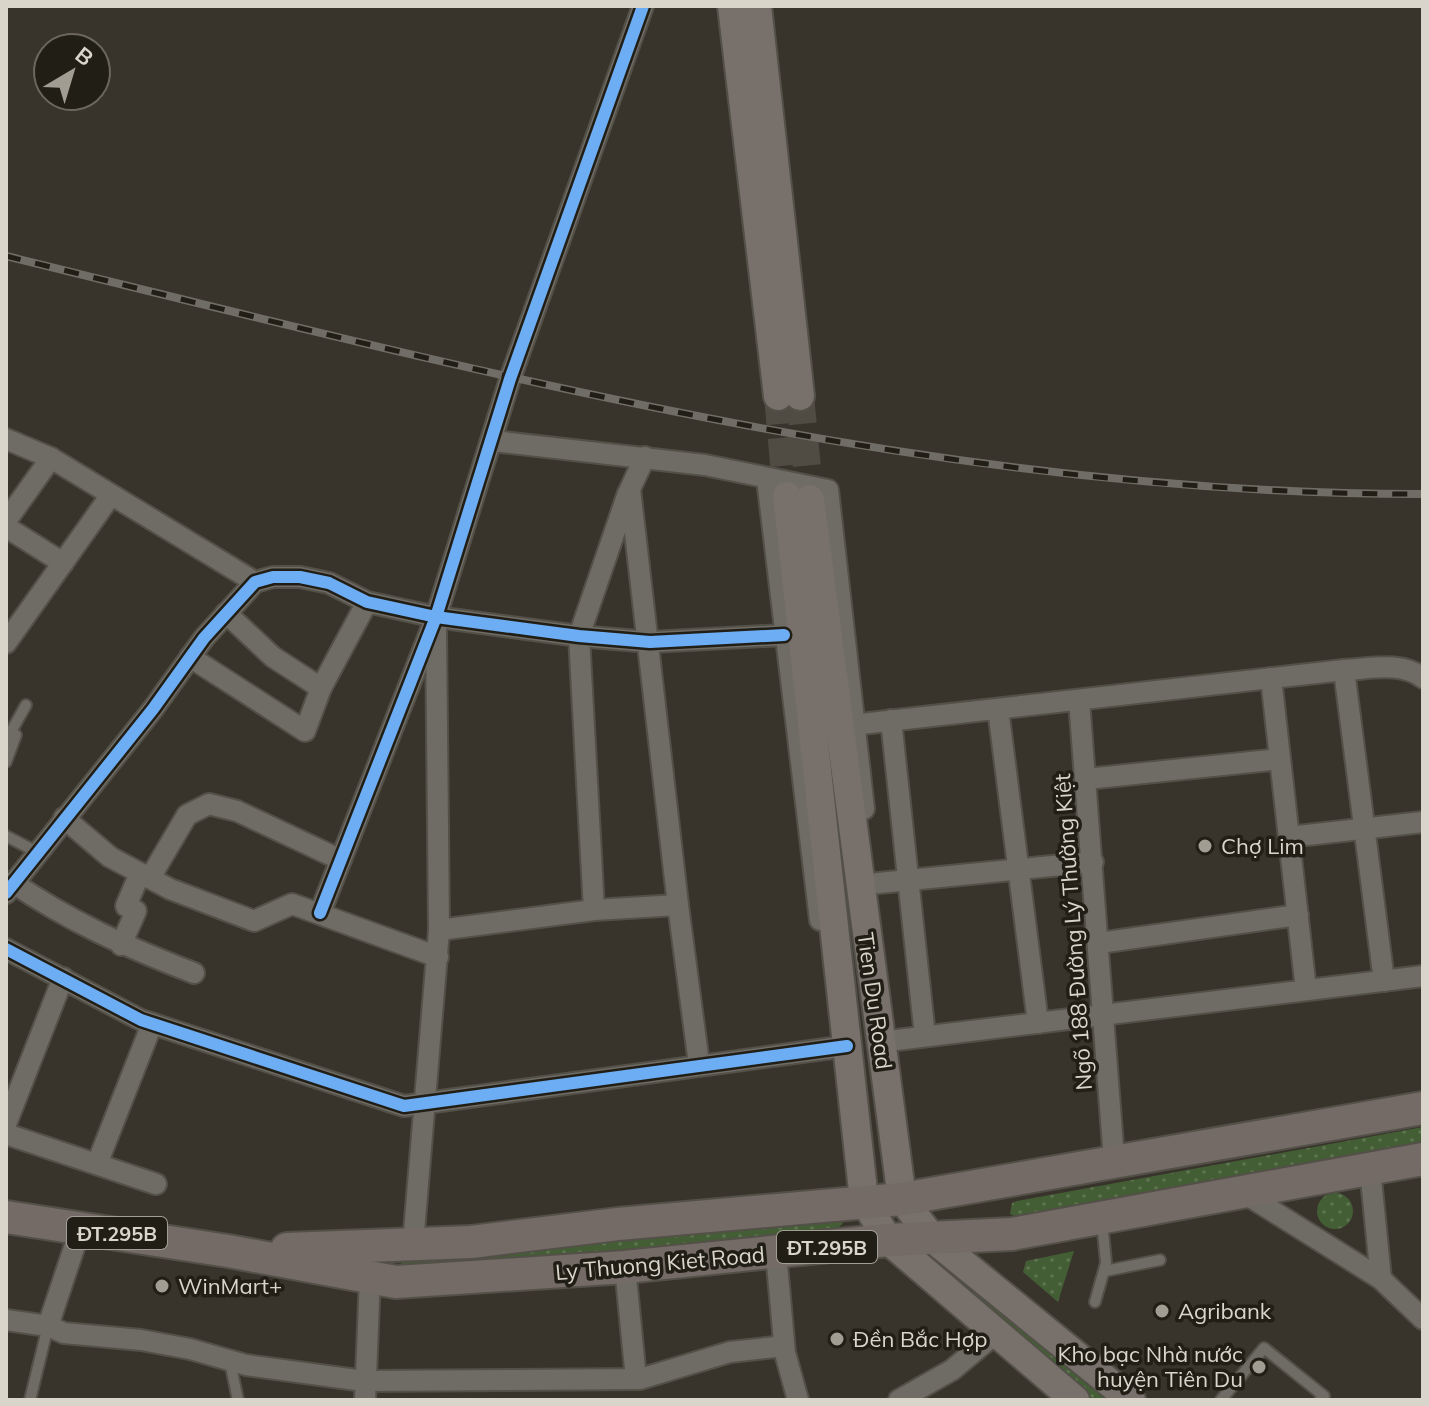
<svg xmlns="http://www.w3.org/2000/svg" width="1429" height="1406" viewBox="0 0 1429 1406" font-family="Mulish,sans-serif">
	<style>
		.grass { fill: url(#grass-dots) }
		.lines { fill: none; stroke-linecap: round; stroke-linejoin: round }
		.secondary-tunnel { stroke: #504c43; stroke-width: 28; stroke-dasharray: 28 14; stroke-linecap: butt }
		.service-casing { stroke: #535048; stroke-width: 14 }
		.minor-casing { stroke: #535048; stroke-width: 24 }
		.secondary-casing { stroke: #535048; stroke-width: 32 }
		.primary-casing { stroke: #535048; stroke-width: 36 }
		.service { stroke: #6f6c65; stroke-width: 10 }
		.minor { stroke: #6f6c65; stroke-width: 20 }
		.secondary { stroke: #77706b; stroke-width: 28 }
		.primary { stroke: #746a66; stroke-width: 32 }
		.rail-casing { stroke: #706d66; stroke-width: 8 }
		.rail { stroke: #211e16; stroke-width: 5; stroke-dasharray: 15; stroke-linecap: butt }
		.cycleway-casing { stroke: #211e16; stroke-width: 17 }
		.cycleway { stroke: #6dadf4; stroke-width: 12 }
		.poi-dot { fill: #a19d93; stroke: #211e16; stroke-width: 3 }
		.labels { text-anchor: middle; dominant-baseline: central; stroke-width: 7; stroke-linejoin: round; paint-order: stroke }
		.shield { fill: #211e16; stroke: #a29e95; stroke-width: 2 }
		.shield-label { font-size: 20px; font-weight: bold; fill: #dad5cb }
		.poi-label { font-size: 22px; fill: #dad5cb; stroke: #211e16; text-anchor: start }
		.street-label { font-size: 22px; fill: #dad5cb; stroke: #211e16 }
	</style>
	<defs>
		<pattern id="grass-dots" width="8" height="8" patternUnits="userSpaceOnUse" patternTransform="scale(2)"><rect width="8" height="8" fill="#435e34"/><path d="M2 2h.1M6 6h.1" fill="none" stroke="#5e7450" stroke-width="1.8" stroke-linecap="round"/></pattern>
	</defs>
	<rect width="100%" height="100%" fill="#38342b"/>
	<g class="grass">
		<polygon points="1423,1127 1423,1141 1017,1217 1010,1214 1012,1203 1017,1201"/>
		<circle cx="1335" cy="1211" r="18"/>
		<polygon points="839,1217 843,1223 835,1231 646,1252 403,1266 399,1260"/>
		<polygon points="1074,1251 1058,1302 1023,1272 1026,1261"/>
		<polygon points="978,1291 1120,1400 1094,1400 970,1297"/>
	</g>
	<g class="lines">
		<g class="secondary-tunnel">
			<polyline points="778,396 787,496"/>
			<polyline points="800,396 810,499"/>
		</g>
		<g class="service-casing">
			<g id="service">
				<polyline points="8,737 26,705"/>
				<polyline points="6,738 16,735 6,762"/>
				<polyline points="6,836 37,852"/>
				<polyline points="1105,1271 1160,1260"/>
				<polyline points="1095,1302 1106,1263 1102,1221"/>
				<polyline points="230,1362 238,1400"/>
				<polyline points="30,1400 48,1326"/>
				<polyline points="1221,1400 1264,1348 1324,1396 1320,1400"/>
			</g>
		</g>
		<g class="minor-casing">
			<g id="minor">
				<polyline points="6,439 51,458 255,582"/>
				<polyline points="493,441 705,465 828,490 864,809"/>
				<polyline points="645,457 630,489 678,905"/>
				<polyline points="767,479 820,920"/>
				<polyline points="6,521 51,458"/>
				<polyline points="6,527 63,563"/>
				<polyline points="226,613 273,657 321,688"/>
				<polyline points="6,643 111,495"/>
				<polyline points="190,657 305,731 321,688 367,602"/>
				<polyline points="1344,670 1384,981"/>
				<polyline points="1271,678 1306,990"/>
				<polyline points="1079,700 1114,1160"/>
				<polyline points="998,709 1038,1023"/>
				<polyline points="891,720 925,1036"/>
				<path d="M843,726L1344,670C1369,669 1402,661 1423,678"/>
				<polyline points="1086,779 1280,759"/>
				<polyline points="64,818 110,857 170,889 254,921 292,904 438,957"/>
				<polyline points="1289,837 1423,822"/>
				<polyline points="150,878 187,815 209,804 237,811 341,860"/>
				<path d="M12,882C70,922 129,948 194,973"/>
				<polyline points="858,885 1093,862"/>
				<polyline points="6,893 153,709 204,638 255,582 273,577 300,577 329,583 367,602 436,617 579,636 650,642 784,635"/>
				<polyline points="594,910 579,636 628,493"/>
				<polyline points="320,913 436,617 510,379 643,6"/>
				<polyline points="439,930 594,910 678,905 699,1064"/>
				<polyline points="1099,943 1298,915"/>
				<polyline points="121,945 136,911 126,906 140,873"/>
				<polyline points="6,949 141,1020 404,1106 847,1046"/>
				<polyline points="880,1042 1423,976"/>
				<polyline points="6,1124 63,978"/>
				<polyline points="6,1134 156,1184"/>
				<polyline points="97,1164 152,1024"/>
				<polyline points="1370,1169 1381,1279"/>
				<polyline points="1244,1193 1381,1279 1423,1319"/>
				<polyline points="413,1244 439,930 436,629"/>
				<polyline points="776,1253 785,1353 798,1400"/>
				<polyline points="625,1267 636,1379"/>
				<polyline points="6,1320 48,1326 81,1227"/>
				<polyline points="48,1326 64,1333 141,1340 190,1349 246,1365 364,1381 640,1379 730,1352 784,1346"/>
				<polyline points="365,1400 370,1277"/>
				<polyline points="899,1400 952,1370 995,1334"/>
			</g>
		</g>
		<g class="secondary-casing">
			<g id="secondary">
				<polyline points="732,6 778,396"/>
				<polyline points="757,6 800,396"/>
				<polyline points="787,496 864,1200 888,1240 1075,1400"/>
				<polyline points="810,499 902,1199 932,1238 1131,1400"/>
			</g>
		</g>
		<g class="primary-casing">
			<g id="primary">
				<polyline points="6,1217 228,1251 396,1282 625,1267 888,1240 1012,1234 1423,1159"/>
				<polyline points="287,1249 471,1242 618,1224 902,1199 1423,1108"/>
			</g>
		</g>
		<use href="#service" class="service"/>
		<use href="#minor" class="minor"/>
		<use href="#secondary" class="secondary"/>
		<use href="#primary" class="primary"/>
		<g class="rail-casing">
			<path id="rail" d="M6,256C472,370 940,495 1423,494"/>
		</g>
		<use href="#rail" class="rail"/>
		<g class="cycleway-casing">
			<g id="cycleway">
				<polyline points="6,893 153,709 204,638 255,582 273,577 300,577 329,583 367,602 436,617 579,636 650,642 784,635"/>
				<polyline points="320,913 436,617 510,379 643,6"/>
				<polyline points="6,949 141,1020 404,1106 847,1046"/>
			</g>
		</g>
		<use href="#cycleway" class="cycleway"/>
	</g>
	<g class="poi-dot">
		<circle cx="1205" cy="846" r="8"/>
		<circle cx="162" cy="1286" r="8"/>
		<circle cx="1162" cy="1311" r="8"/>
		<circle cx="837" cy="1339" r="8"/>
		<circle cx="1259" cy="1367" r="8"/>
	</g>
	<g class="labels">
		<g class="shield">
			<rect x="67" y="1217" width="100" height="32" rx="6"/>
			<rect x="777" y="1231" width="100" height="32" rx="6"/>
		</g>
		<g class="shield-label">
			<text x="117" y="1233">ĐT.295B</text>
			<text x="827" y="1247">ĐT.295B</text>
		</g>
		<g class="poi-label">
			<text x="1221" y="846">Chợ Lim</text>
			<text x="178" y="1286">WinMart+</text>
			<text x="1178" y="1311">Agribank</text>
			<text x="853" y="1339">Đền Bắc Hợp</text>
			<text x="1243" y="1354" text-anchor="end">Kho bạc Nhà nước<tspan x="1243" dy="25">huyện Tiên Du</tspan></text>
		</g>
		<g class="street-label">
			<text transform="translate(1073 932) rotate(-94)">Ngõ 188 Đường Lý Thường Kiệt</text>
			<text transform="translate(875 1001) rotate(82)">Tien Du Road</text>
			<text transform="translate(660 1263) rotate(-5)">Ly Thuong Kiet Road</text>
		</g>
	</g>
	<rect width="1429" height="1406" fill="none" stroke="#dad5cb" stroke-width="16"/>
	<g transform="translate(72 72) rotate(38)"><circle r="38" fill="#211e16" stroke="#6b675e" stroke-width="2"/>
	<path d="M0-6L14 30L0 20L-14 30Z" fill="#a19d93"/>
	<text y="-12" font-size="22" font-weight="bold" text-anchor="middle" fill="#dad5cb">B</text>
	</g>
</svg>
